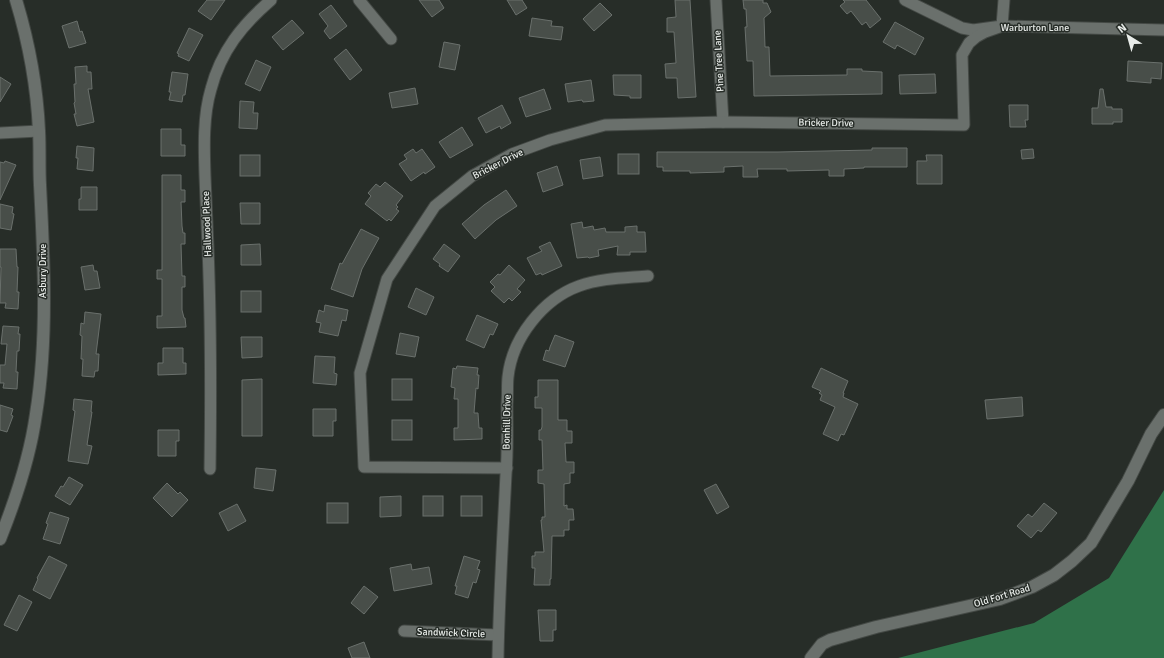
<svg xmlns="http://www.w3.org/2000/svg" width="1164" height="658" viewBox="0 0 1164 658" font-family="Signika,sans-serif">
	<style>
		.forest { fill: #2f7149 }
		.building { fill: #484e49; stroke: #6a706c }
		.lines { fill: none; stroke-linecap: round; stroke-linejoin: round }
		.street-casing { stroke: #444945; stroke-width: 13 }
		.secondary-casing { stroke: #444945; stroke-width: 14 }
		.street { stroke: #6a706c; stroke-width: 11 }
		.secondary { stroke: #6a706c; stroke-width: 12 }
		.labels { text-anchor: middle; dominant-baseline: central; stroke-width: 3; stroke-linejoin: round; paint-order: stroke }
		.street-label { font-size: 10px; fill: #e8ece9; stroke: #272d28 }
	</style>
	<rect width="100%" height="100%" fill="#272d28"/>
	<polygon class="forest" points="1164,490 1164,658 898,658 1034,623 1109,578"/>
	<g class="building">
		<polygon points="207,0 225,0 211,20 198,11"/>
		<polygon points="419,0 439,0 444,8 432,17"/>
		<polygon points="507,0 522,0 527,8 516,15"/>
		<polygon points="675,0 690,0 696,97 678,98 677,78 666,78 665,64 676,63 674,32 667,32 667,18 676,17"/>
		<polygon points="743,0 763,0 763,3 767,3 771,12 764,18 765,47 769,47 770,76 847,75 847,69 862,69 862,71 882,72 882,94 754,96 753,61 747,61 745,27 747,27 746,9 744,9"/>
		<polygon points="843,0 866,0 881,19 870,28 866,22 862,25 851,11 847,14 840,6 845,2"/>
		<polygon points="600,3 612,15 594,31 583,19"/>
		<polygon points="331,5 347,26 330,39 324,31 328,26 319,14"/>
		<polygon points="532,18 552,21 551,26 563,27 561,40 529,36"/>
		<polygon points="292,20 304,33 283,50 272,37"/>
		<polygon points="77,21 80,32 82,31 86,43 69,48 62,26"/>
		<polygon points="895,22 924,38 915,55 897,45 895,49 883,42"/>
		<polygon points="189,28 203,35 189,61 178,56 179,54 177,53"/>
		<polygon points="444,42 460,45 455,70 439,67"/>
		<polygon points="346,49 362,70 350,80 334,59"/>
		<polygon points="256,60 271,67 260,91 245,84"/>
		<polygon points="1128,61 1162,63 1161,79 1151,78 1151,83 1127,81"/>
		<polygon points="87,66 87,72 91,72 92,89 88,89 94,122 77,126 74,114 76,114 74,103 75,102 74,84 76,84 75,67"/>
		<polygon points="172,72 188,74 185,95 183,95 182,102 169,100 171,92 169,92"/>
		<polygon points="935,74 936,93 900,94 899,75"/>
		<polygon points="613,75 641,75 641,98 630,98 630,96 614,95"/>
		<polygon points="0,77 11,84 0,102"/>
		<polygon points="591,80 594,101 583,102 582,100 568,102 565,84"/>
		<polygon points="415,88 418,104 392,108 389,93"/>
		<polygon points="544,89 551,109 526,117 519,98"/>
		<polygon points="1100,89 1103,89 1106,107 1112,107 1112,109 1122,109 1122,122 1113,122 1113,124 1092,124 1092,108 1098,108"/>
		<polygon points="240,101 254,102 253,113 258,113 257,129 239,128"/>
		<polygon points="502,105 511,123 501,129 500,126 486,133 478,118"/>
		<polygon points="1009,105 1028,105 1028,120 1025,120 1026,127 1010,127"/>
		<polygon points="462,127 473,145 450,158 439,142"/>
		<polygon points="161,129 181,129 181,145 185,145 185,156 161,156"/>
		<polygon points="77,146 94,148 93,171 77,169 78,158 76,158"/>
		<polygon points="872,148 907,148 907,167 864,167 864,168 844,169 844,176 829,176 829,170 787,171 787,169 757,169 758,177 743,177 743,166 724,167 724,172 690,173 690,171 663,171 663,167 657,167 657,152 778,152 872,150"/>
		<polygon points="413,149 416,153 422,149 435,167 425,174 424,172 411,181 399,164 407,159 404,155"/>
		<polygon points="1033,149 1034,158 1022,159 1021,150"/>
		<rect x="618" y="154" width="21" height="20"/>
		<rect x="240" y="155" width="20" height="21"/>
		<polygon points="926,155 942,155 942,184 917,184 917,161 927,161"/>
		<polygon points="600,157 603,176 583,179 580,160"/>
		<polygon points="5,161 16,165 0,200 0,162 4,163"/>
		<polygon points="557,166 563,185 543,192 537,173"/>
		<polygon points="162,175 181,175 181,190 185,190 185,202 181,202 182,226 183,233 185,233 185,244 181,244 182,276 185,276 185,287 182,287 182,310 184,318 185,318 186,327 157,328 157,316 162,316 162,279 157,279 157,270 162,270"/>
		<polygon points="385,182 403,196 396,205 398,207 396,209 399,211 391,221 389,219 387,221 365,204 371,196 368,193 376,184 380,187"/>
		<polygon points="81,187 97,187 97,210 79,210 79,199 81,199"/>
		<polygon points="506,190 517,206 496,220 475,239 462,224 484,205"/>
		<polygon points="240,203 260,203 260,224 241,224"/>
		<polygon points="0,204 13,207 12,213 14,214 11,230 0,228"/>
		<polygon points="582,222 583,228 593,226 594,230 605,228 606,232 625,232 625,227 637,226 637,232 645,232 646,252 630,252 630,255 617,255 618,246 598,250 599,256 589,258 588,257 577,258 571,224"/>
		<polygon points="361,229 379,238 362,269 353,297 331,289 340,263 342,264"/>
		<polygon points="550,242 562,266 542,275 541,273 536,275 527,258 542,251 539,247"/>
		<polygon points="260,244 261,265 241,265 241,245"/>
		<polygon points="444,244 460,256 448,272 439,266 440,264 433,259"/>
		<polygon points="0,249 16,249 17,267 18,267 17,292 19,292 18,309 5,308 6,303 0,303 1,267 0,267"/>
		<polygon points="93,265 94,271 97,271 100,288 85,290 81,267"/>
		<polygon points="509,265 525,280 517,289 521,292 512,301 509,298 504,303 491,291 495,287 490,282 498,274 500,275"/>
		<polygon points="416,288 434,297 426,315 408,307"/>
		<rect x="241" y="291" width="20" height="21"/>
		<polygon points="325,305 348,310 346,321 342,320 338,336 319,332 321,323 316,322 319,310 324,312"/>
		<polygon points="85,312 101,314 96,354 99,354 98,371 95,371 94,377 82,376 83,359 81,359 82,336 80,335 81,323 84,324"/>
		<polygon points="477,315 498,324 493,335 490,334 484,348 466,340"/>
		<polygon points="3,326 19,327 18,334 20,334 19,351 17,351 16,372 18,372 17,389 3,388 4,383 0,383 0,365 5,365 7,344 1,344"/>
		<polygon points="400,333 419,337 415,357 396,354"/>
		<polygon points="555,335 574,342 565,367 543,360 546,350 549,351 550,347"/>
		<polygon points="241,337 262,337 262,357 242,358"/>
		<polygon points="163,348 183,348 183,363 186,363 186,374 158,375 158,363 163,363"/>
		<polygon points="315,356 335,357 334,373 337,374 336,385 313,383"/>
		<polygon points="457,366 478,368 477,375 479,375 478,389 476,388 474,413 478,413 479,428 482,428 482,439 454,440 454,428 458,428 458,399 454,399 455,388 451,387 453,368 456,369"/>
		<polygon points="821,368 848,381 843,393 844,393 843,397 858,404 844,435 841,434 838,441 823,434 835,407 820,400 822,395 819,393 821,391 812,387"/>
		<polygon points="262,379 262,436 242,436 242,380"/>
		<rect x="392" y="379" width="20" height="21"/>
		<polygon points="538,380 558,380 558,420 567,420 567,431 572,431 572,443 565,443 566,462 574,462 574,473 570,473 570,483 564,484 564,506 567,505 567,509 573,509 574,520 569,520 569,530 564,530 564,536 552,536 551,579 550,579 550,585 534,585 535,568 532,568 532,556 535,556 535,552 544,552 541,520 542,520 542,517 545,517 544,484 538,483 538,470 543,470 542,440 539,440 539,430 541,430 542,427 542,408 535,408 535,397 538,397"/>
		<polygon points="1022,397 1023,416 987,419 985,400"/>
		<polygon points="74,399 92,401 91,412 92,412 87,445 92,446 88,464 68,461 75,411 73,410"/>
		<polygon points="0,405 13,409 11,415 13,416 7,432 0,430"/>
		<polygon points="313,409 336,409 336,421 333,421 333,436 313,436"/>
		<rect x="392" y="420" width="20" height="20"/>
		<polygon points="158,430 179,430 179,441 176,441 176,456 158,456"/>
		<polygon points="256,468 276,470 273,491 254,488"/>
		<polygon points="69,477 83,485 70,505 55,496 61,486 63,487"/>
		<polygon points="167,483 178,494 180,492 188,500 172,517 153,498"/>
		<polygon points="716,484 729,507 717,514 704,490"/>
		<polygon points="401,496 401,516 380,517 380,497"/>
		<rect x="423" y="496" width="20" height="20"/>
		<rect x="461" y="496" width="21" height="20"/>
		<rect x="327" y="503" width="21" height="20"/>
		<polygon points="1044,503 1057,513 1041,532 1038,530 1031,538 1017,526 1028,514 1032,517"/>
		<polygon points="237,504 246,521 228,531 219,513"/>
		<polygon points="50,512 69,518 60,544 43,539 48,524 46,523"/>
		<polygon points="49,556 67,565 50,599 33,590 38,579 37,578"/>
		<polygon points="464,556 480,561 477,569 480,570 476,583 473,582 468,598 455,594 457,586 455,586"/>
		<polygon points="411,564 412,570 429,567 432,584 394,591 390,568"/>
		<polygon points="364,586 378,597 364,614 351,603"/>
		<polygon points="19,595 32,602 17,631 4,625"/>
		<polygon points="538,610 556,610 556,630 553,630 553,641 540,641"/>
		<polygon points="364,642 370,658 352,658 348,648"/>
	</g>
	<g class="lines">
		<g class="street-casing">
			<g id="street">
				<polyline points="359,0 391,39"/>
				<polyline points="716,0 723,122"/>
				<polyline points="905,0 962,28 973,30 1002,26 1004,0"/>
				<polyline points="0,133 39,131"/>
				<polyline points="507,468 364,467 360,373 387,279 435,206 472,176 512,154 550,140 605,125 723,122 964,125 962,55 969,43 976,37 985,32 1002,26 1164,30"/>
				<path d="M210,469C211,396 211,322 208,248C207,224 206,200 205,176C204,147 203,116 211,89C221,51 242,25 271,0"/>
				<polyline points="404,631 498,635"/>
				<path d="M498,658C499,597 503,535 506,474C508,450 507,427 507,404C508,395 507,386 508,377C512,338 543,299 579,286C601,278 626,278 648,276"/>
			</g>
		</g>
		<g class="secondary-casing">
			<g id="secondary">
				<path d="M0,539C16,499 30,457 36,414C48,339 44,261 40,185C39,167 40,149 39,131C37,86 29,43 16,0"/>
				<polyline points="811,658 822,644 830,640 876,627 1000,599 1032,587 1054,575 1072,561 1091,543 1128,481 1151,434 1164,415"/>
			</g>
		</g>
		<use href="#street" class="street"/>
		<use href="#secondary" class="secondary"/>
	</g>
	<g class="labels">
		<g class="street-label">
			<text x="1035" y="28">Warburton Lane</text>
			<text transform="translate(719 61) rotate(-93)">Pine Tree Lane</text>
			<text transform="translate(826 123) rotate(1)">Bricker Drive</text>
			<text transform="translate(498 164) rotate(-27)">Bricker Drive</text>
			<text transform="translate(207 224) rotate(-92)">Hallwood Place</text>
			<text transform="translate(43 271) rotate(-90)">Asbury Drive</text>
			<text transform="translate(507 422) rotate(-89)">Bonhill Drive</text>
			<text transform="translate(1002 596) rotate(-17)">Old Fort Road</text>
			<text transform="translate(451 633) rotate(2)">Sandwick Circle</text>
		</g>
	</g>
	<g transform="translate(1128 36) rotate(323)" stroke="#272d28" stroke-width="3" paint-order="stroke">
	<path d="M0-3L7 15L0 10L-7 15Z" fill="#e8ece9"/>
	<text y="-6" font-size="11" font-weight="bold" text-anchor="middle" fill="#e8ece9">N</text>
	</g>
</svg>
